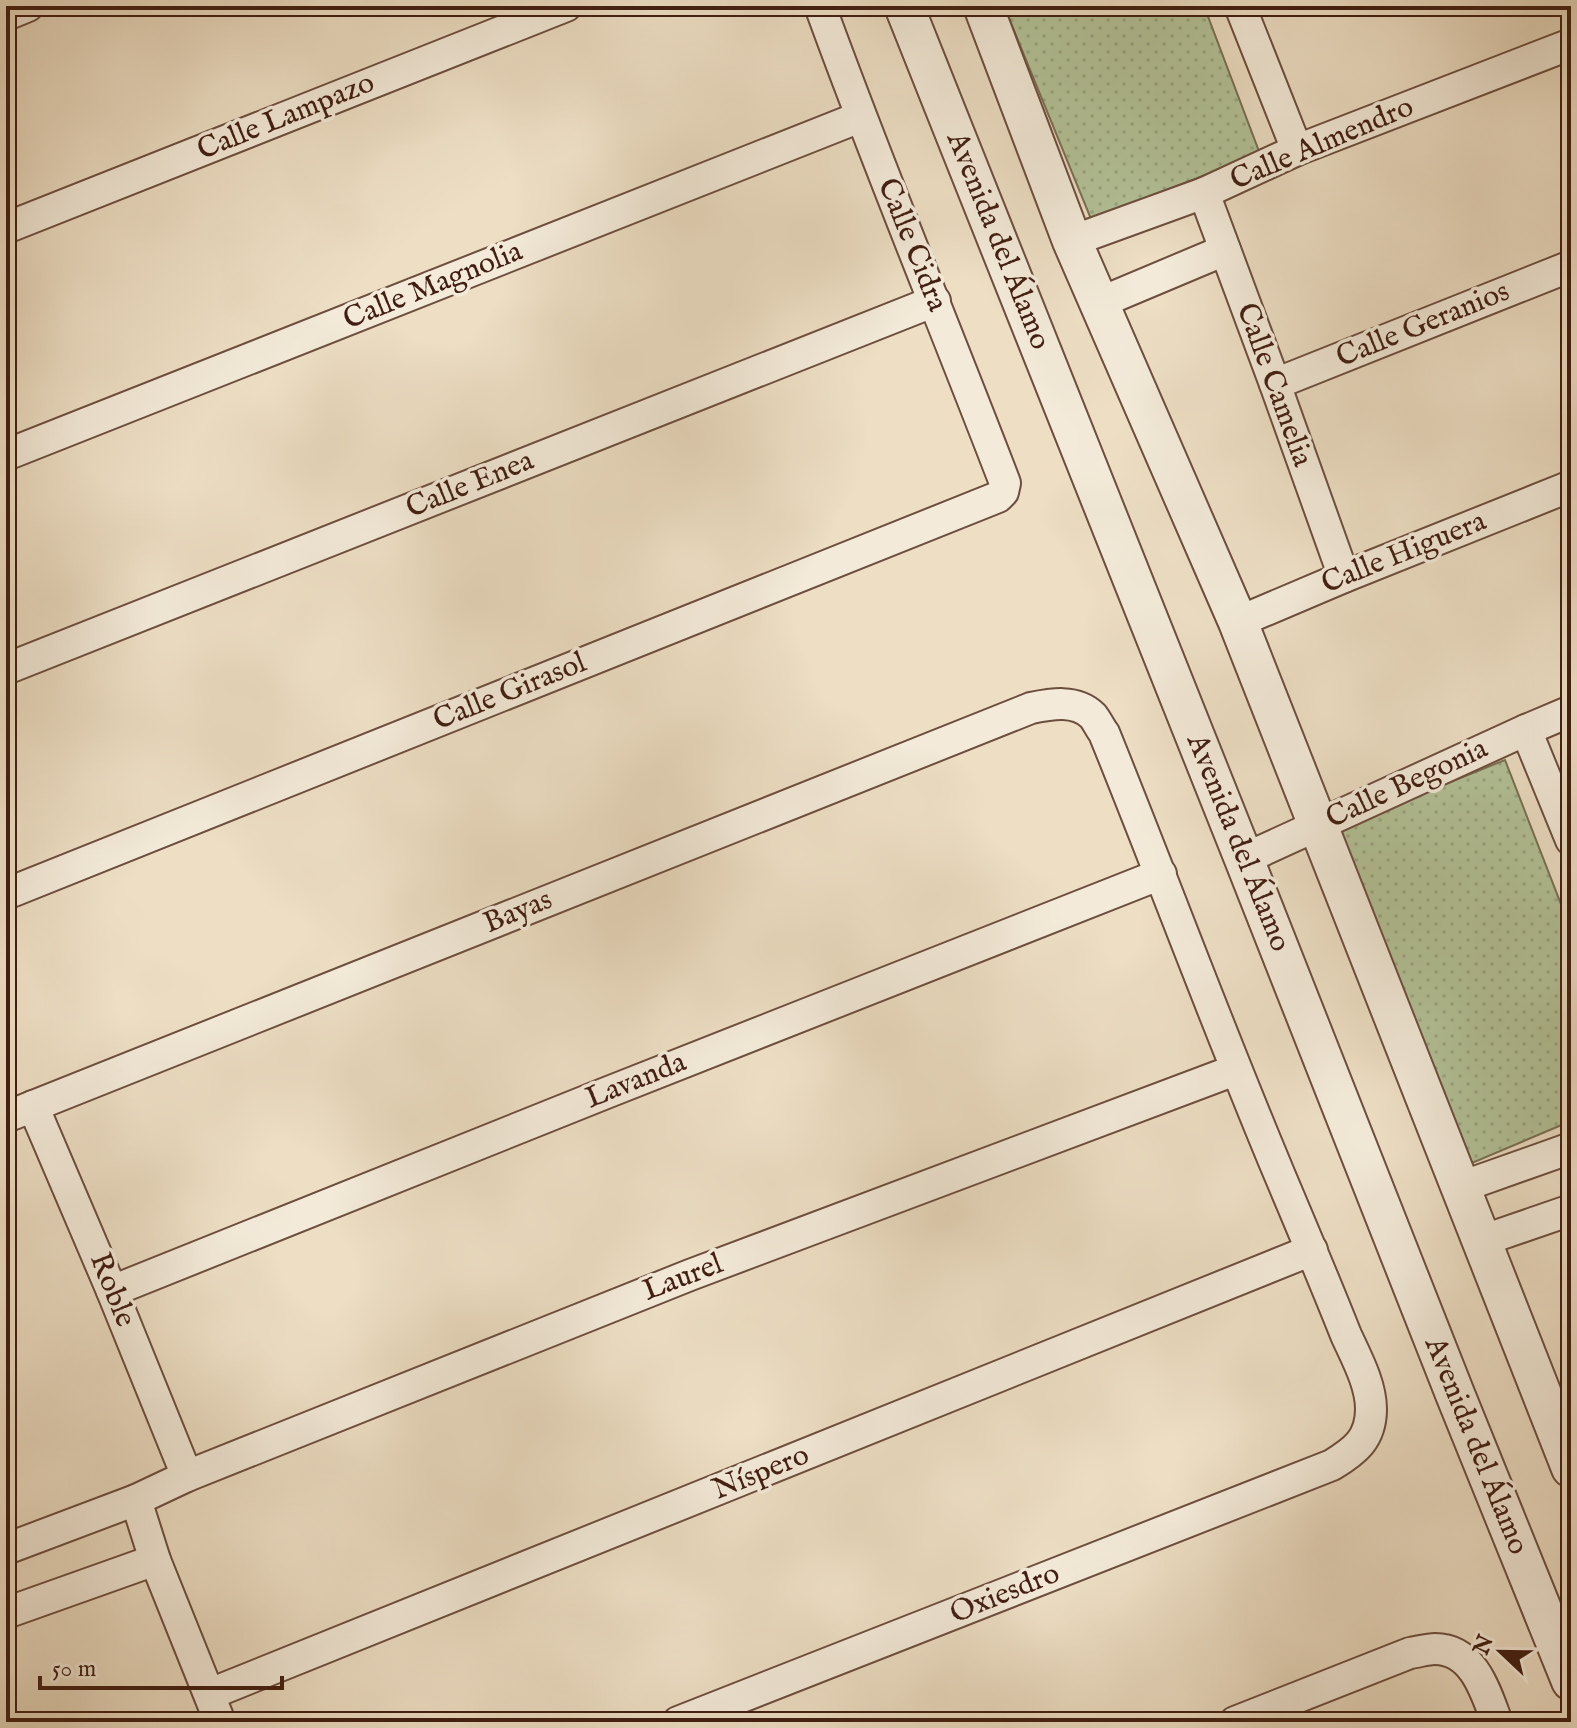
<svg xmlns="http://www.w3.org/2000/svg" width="1577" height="1728" viewBox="0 0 1577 1728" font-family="'IM FELL English',serif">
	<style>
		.park { fill: url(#park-dots); stroke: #7a7054; stroke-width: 2 }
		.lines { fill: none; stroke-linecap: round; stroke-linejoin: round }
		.minor-casing { stroke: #6c4e3e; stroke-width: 34 }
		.tertiary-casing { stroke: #6c4e3e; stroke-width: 42 }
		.minor { stroke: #f3ead9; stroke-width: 30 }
		.tertiary { stroke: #f3ead9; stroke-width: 38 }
		.labels { text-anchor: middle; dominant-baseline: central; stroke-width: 7; stroke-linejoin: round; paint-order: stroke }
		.street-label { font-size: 30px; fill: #411e11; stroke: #f3ead9 }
	</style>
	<defs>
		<pattern id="park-dots" width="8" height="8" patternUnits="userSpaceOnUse" patternTransform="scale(2)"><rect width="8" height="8" fill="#b3c298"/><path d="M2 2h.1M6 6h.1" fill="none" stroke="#9ba682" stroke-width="1.8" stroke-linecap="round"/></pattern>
	</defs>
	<rect width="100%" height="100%" fill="#eddec4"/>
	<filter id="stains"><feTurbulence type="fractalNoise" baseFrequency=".0025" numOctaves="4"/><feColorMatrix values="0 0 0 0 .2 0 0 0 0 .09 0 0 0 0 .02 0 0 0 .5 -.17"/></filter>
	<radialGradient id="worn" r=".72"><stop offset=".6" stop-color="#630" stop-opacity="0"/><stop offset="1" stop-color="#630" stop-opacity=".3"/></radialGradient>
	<g class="park">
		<polygon points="1004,6 1204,6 1260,154 1091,219"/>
		<polygon points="1505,760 1571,930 1571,1121 1472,1163 1334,829"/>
	</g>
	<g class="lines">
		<g class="minor-casing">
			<g id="minor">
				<polyline points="1240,6 1297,150"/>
				<polyline points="6,15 28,6"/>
				<polyline points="1204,193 1275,384 1344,577"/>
				<polyline points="6,228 566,6"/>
				<polyline points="1072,241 1204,193 1297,150 1571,44"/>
				<polyline points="1099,303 1225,250"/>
				<polyline points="1275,384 1571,266"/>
				<polyline points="6,455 860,117"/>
				<polyline points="1238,622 1344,577 1571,486"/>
				<polyline points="6,669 935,301"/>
				<polyline points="1526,730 1571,840"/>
				<polyline points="1244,859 1526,730 1571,711"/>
				<path d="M6,894L998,497L1003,492L1005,483C944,324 878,166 820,6"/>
				<polyline points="33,1106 112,1291 187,1476"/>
				<path d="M6,1117L1031,708C1051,704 1076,699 1093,716C1097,721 1100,728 1104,733C1164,881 1219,1031 1281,1178C1303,1230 1325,1282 1346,1335C1356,1357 1371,1384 1371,1409C1371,1439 1355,1451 1332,1465L678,1722"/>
				<polyline points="1461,1187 1571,1148"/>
				<polyline points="1481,1241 1571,1210"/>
				<polyline points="112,1291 606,1093 1161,874"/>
				<polyline points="136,1500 155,1560 220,1722"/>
				<polyline points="6,1549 136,1500 187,1476 690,1275 1235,1070"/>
				<polyline points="6,1613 155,1560"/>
				<polyline points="210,1694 1312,1250"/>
				<path d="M1235,1722L1410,1653C1418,1652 1427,1649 1435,1649C1474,1649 1486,1693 1497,1722"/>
			</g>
		</g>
		<g class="tertiary-casing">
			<g id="tertiary">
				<polyline points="904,6 1244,859 1455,1394 1571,1681"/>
				<polyline points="983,6 1072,241 1238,622 1571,1468"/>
			</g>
		</g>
		<use href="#minor" class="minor"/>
		<use href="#tertiary" class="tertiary"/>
	</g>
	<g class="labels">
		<g class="street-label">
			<text transform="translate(286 117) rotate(-22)">Calle Lampazo</text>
			<text transform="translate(1322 144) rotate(-23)">Calle Almendro</text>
			<text transform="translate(998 241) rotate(68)">Avenida del Álamo</text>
			<text transform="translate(912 245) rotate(68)">Calle Cidra</text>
			<text transform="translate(433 286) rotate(-22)">Calle Magnolia</text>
			<text transform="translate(1423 325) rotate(-22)">Calle Geranios</text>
			<text transform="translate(1274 385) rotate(70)">Calle Camelia</text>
			<text transform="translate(470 485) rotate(-22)">Calle Enea</text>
			<text transform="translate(1404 553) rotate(-22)">Calle Higuera</text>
			<text transform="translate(510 692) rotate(-22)">Calle Girasol</text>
			<text transform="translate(1407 784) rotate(-25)">Calle Begonia</text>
			<text transform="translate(1238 843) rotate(68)">Avenida del Álamo</text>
			<text transform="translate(518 912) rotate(-22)">Bayas</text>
			<text transform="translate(636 1081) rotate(-22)">Lavanda</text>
			<text transform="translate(683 1278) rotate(-21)">Laurel</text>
			<text transform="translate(112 1290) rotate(68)">Roble</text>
			<text transform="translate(1476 1446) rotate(68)">Avenida del Álamo</text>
			<text transform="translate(761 1473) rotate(-22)">Níspero</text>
			<text transform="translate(1005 1594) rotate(-22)">Oxiesdro</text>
		</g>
	</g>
	<rect width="1577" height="1728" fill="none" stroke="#eddec4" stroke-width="32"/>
	<rect x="8" y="8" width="1561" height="1712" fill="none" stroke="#411e11" stroke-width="4"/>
	<rect x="16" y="16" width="1545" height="1696" fill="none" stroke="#411e11" stroke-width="2"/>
	<g transform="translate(1501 1652) rotate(292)" stroke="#f3ead9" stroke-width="6" paint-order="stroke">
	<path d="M0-6L14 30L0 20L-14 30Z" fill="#411e11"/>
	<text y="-12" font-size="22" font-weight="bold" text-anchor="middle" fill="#411e11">N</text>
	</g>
	<path d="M40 1676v12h242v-12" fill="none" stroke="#411e11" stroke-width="4"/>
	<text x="52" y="1676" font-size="24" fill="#411e11" stroke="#f3ead9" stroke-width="6" paint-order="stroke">50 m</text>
	<rect width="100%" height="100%" filter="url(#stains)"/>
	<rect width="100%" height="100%" fill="url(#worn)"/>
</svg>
